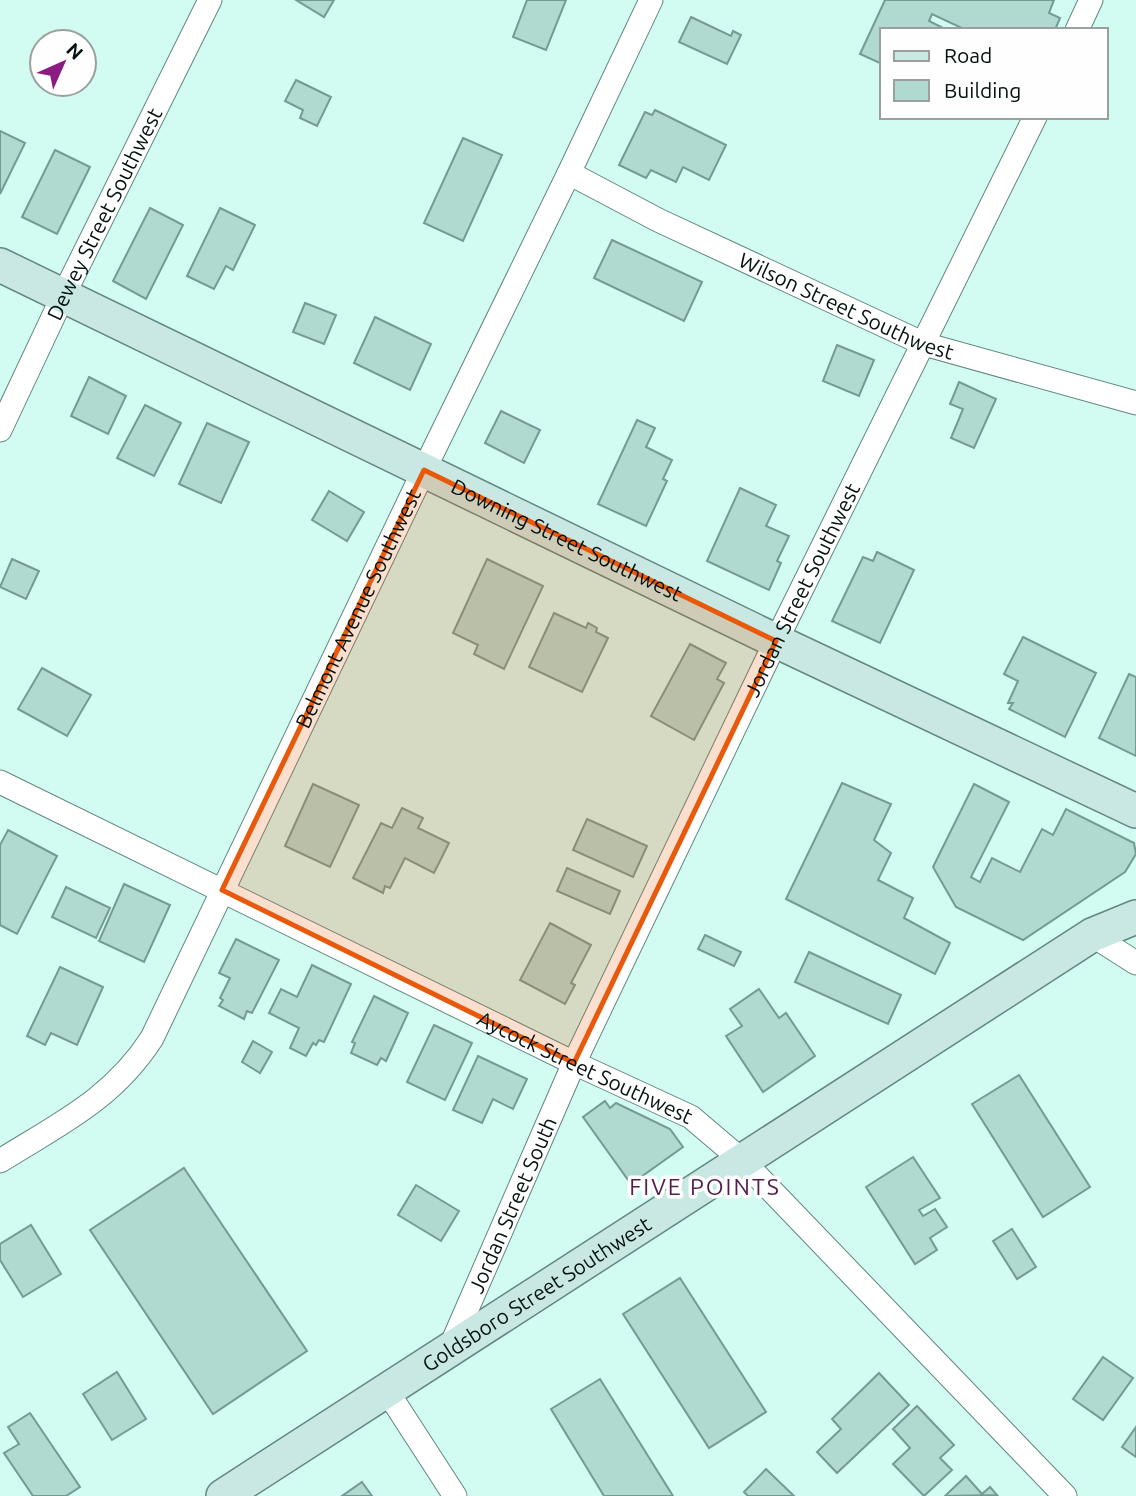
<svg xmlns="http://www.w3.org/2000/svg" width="1136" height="1496" viewBox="0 0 1136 1496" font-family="Ubuntu,sans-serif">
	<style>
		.building { fill: #b0d9d0; stroke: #749b93; stroke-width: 2 }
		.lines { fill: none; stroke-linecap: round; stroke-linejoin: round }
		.street-casing { stroke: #618780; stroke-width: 25 }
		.secondary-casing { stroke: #618780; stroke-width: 36 }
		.street { stroke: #fff; stroke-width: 23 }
		.secondary { stroke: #c9e8e3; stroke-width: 33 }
		.marked { fill: #e8590c; fill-opacity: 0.2; stroke: #e8590c; stroke-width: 5; stroke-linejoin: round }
		.labels { text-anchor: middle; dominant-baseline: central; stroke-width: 7; stroke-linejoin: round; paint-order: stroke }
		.street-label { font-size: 21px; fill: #04120f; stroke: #fefefe }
		.neighbourhood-label { font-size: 23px; letter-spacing: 2px; fill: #511e4c; stroke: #fefefe }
	</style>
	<rect width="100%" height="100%" fill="#d2fbf2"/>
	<g class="building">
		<polygon points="296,0 334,0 324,17"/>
		<polygon points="527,0 566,0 546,50 513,37"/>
		<polygon points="885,0 1054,0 1049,13 1060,18 1055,30 966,30 932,14 929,21 947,30 882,30 882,64 860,54"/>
		<polygon points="691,17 731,36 733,31 741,35 727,64 679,42"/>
		<polygon points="296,80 331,97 317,126 300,118 303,110 285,101"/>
		<polygon points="655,110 726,145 709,180 683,167 676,182 651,170 646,178 619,165 645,112 652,115"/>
		<polygon points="0,131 25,143 0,194"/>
		<polygon points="463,138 502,155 463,241 424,223"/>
		<polygon points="55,150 90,167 57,234 22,217"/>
		<polygon points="150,208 183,225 146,299 113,281"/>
		<polygon points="220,208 255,225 233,270 226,266 214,289 187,276"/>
		<polygon points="612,240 702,282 684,321 594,278"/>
		<polygon points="305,303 336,315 324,344 293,332"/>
		<polygon points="375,317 431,344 410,390 354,363"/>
		<polygon points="837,345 874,360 859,396 823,381"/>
		<polygon points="89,377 126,396 108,434 71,416"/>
		<polygon points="959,382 996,399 974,448 951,438 963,409 950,404"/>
		<polygon points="145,405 181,423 154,476 117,458"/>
		<polygon points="501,411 540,430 524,463 485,443"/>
		<polygon points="637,420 655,428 646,447 672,460 663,479 667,481 646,526 598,504"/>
		<polygon points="207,423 249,442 221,503 179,484"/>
		<polygon points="740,488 776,505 766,526 789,536 777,561 781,563 769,590 707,561"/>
		<polygon points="329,491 364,512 347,541 312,520"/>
		<polygon points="877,552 914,570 880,643 832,621 863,557 873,561"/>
		<polygon points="12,559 39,571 26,599 0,587"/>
		<polygon points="487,559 543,586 504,669 474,654 478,645 453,633"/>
		<polygon points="554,613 586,628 588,623 597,628 596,632 608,638 582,692 529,667"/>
		<polygon points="1023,637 1096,673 1065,737 1009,709 1013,703 1008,703 1018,681 1004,674"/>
		<polygon points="690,644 726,663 717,679 724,683 694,740 651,716"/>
		<polygon points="42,668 91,695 67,736 18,709"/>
		<polygon points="1129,674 1136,677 1136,756 1099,738"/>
		<polygon points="842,783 891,804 874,840 891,853 878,880 913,898 904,918 950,943 935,974 786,899"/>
		<polygon points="313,784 359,805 330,867 285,846"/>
		<polygon points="974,784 1009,802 971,877 980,882 992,858 1020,872 1042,829 1053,835 1066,809 1134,843 1136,854 1125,872 1023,940 956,907 933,867"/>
		<polygon points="402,808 423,818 418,828 449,843 434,873 405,858 390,888 385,886 383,893 353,878 381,823 392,828"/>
		<polygon points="587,819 647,846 633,877 573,850"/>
		<polygon points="8,830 57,856 17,934 0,925 0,845"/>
		<polygon points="567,868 620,891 610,914 557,891"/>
		<polygon points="124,884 170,905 144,962 99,941"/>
		<polygon points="66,887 110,908 96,938 52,917"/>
		<polygon points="550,923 591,945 571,983 575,985 565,1004 520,980"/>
		<polygon points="705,935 741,952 734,966 698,949"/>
		<polygon points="236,939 279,960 252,1013 247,1011 244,1019 219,1006 223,1000 220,998 230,978 219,973"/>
		<polygon points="809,952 901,995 888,1024 795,982"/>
		<polygon points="312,965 351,984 324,1042 319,1040 316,1045 313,1043 306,1056 290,1048 299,1028 269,1013 281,989 297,997"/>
		<polygon points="60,967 103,987 77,1045 51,1033 45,1045 27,1036"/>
		<polygon points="759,989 779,1018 786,1013 815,1056 763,1092 726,1036 742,1026 730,1009"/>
		<polygon points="374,996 408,1013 386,1061 381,1058 377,1065 351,1053 355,1043 352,1042"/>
		<polygon points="434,1025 472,1043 445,1100 407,1082"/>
		<polygon points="253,1041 272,1052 260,1073 242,1062"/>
		<polygon points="478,1056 527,1079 513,1109 493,1099 482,1123 453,1110"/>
		<polygon points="1019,1075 1090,1187 1043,1217 972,1104"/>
		<polygon points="605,1101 610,1108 616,1103 670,1129 683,1147 631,1184 583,1117"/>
		<polygon points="913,1157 940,1198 919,1210 923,1216 935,1209 947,1227 930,1238 937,1250 915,1264 866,1187"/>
		<polygon points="184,1168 307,1351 213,1414 90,1230"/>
		<polygon points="416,1185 459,1211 441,1241 398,1215"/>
		<polygon points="31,1225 61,1274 23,1297 0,1260 0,1244"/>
		<polygon points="1012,1229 1036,1267 1017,1279 993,1241"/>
		<polygon points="680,1278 766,1412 709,1448 623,1314"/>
		<polygon points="1103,1357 1133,1378 1103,1420 1073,1399"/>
		<polygon points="117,1372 146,1419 112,1440 83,1394"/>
		<polygon points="879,1373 909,1405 837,1473 817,1452 841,1429 832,1419"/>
		<polygon points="600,1379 673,1496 604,1496 551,1409"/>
		<polygon points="917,1406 954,1445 940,1458 952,1470 924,1496 893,1464 910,1448 893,1429"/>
		<polygon points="30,1413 80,1487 66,1496 33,1496 4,1453 19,1444 8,1427"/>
		<polygon points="1136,1427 1136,1457 1122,1447"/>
		<polygon points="766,1469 794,1496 748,1496 744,1492"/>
		<polygon points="966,1476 982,1494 990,1487 997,1495 945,1496"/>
		<polygon points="362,1482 372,1496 342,1496"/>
	</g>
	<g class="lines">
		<g class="street-casing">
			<g id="street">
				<polyline points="1077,30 1091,0"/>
				<path id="s1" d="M569,173L658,220L924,344L1136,403"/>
				<path id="s2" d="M0,430L63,296L210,0"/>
				<path id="s3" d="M0,782L574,1063L691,1117L744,1162L1065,1496"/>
				<polyline points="1092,935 1136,963"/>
				<path id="s4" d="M0,1161C59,1124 113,1099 152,1038L424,470L569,173L651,0"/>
				<path id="s5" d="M450,1348L574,1063L776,641L1035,117"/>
				<polyline points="387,1391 455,1496"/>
			</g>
		</g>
		<g class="secondary-casing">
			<g id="secondary">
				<path id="s6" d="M0,265L776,641L1136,811"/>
				<path id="s7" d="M223,1496L1092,935L1136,917"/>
			</g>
		</g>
		<use href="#street" class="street"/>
		<use href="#secondary" class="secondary"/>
	</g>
	<path class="marked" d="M424,470L776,641L574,1063L222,890Z"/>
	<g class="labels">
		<g class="street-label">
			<text stroke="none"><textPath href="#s2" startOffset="240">Dewey Street Southwest</textPath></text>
			<text stroke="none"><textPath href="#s1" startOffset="308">Wilson Street Southwest</textPath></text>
			<text stroke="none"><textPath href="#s6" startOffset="630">Downing Street Southwest</textPath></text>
			<text stroke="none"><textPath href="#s5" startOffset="836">Jordan Street Southwest</textPath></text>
			<text stroke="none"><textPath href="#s4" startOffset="674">Belmont Avenue Southwest</textPath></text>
			<text stroke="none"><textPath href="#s3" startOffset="651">Aycock Street Southwest</textPath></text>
			<text stroke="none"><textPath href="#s5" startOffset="156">Jordan Street South</textPath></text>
			<text stroke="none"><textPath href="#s7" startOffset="373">Goldsboro Street Southwest</textPath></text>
		</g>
		<g class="neighbourhood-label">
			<text x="705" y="1186">FIVE POINTS</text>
		</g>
	</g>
	<rect x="880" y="28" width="228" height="91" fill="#fefefe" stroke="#9aa09e" stroke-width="2"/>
	<rect x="894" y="51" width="35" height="10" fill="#c9e8e3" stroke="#9aa09e" stroke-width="2"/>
	<text x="944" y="63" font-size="21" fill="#04120f">Road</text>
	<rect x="894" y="80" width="35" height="21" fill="#b0d9d0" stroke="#9aa09e" stroke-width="2"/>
	<text x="944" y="98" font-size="21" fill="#04120f">Building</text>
	<g transform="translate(63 63) rotate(45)"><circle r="33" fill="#fefefe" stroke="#9aa09e" stroke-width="2"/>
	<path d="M0-5L12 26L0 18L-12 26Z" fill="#891d82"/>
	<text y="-10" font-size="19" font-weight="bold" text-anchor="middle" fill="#04120f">N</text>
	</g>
</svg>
